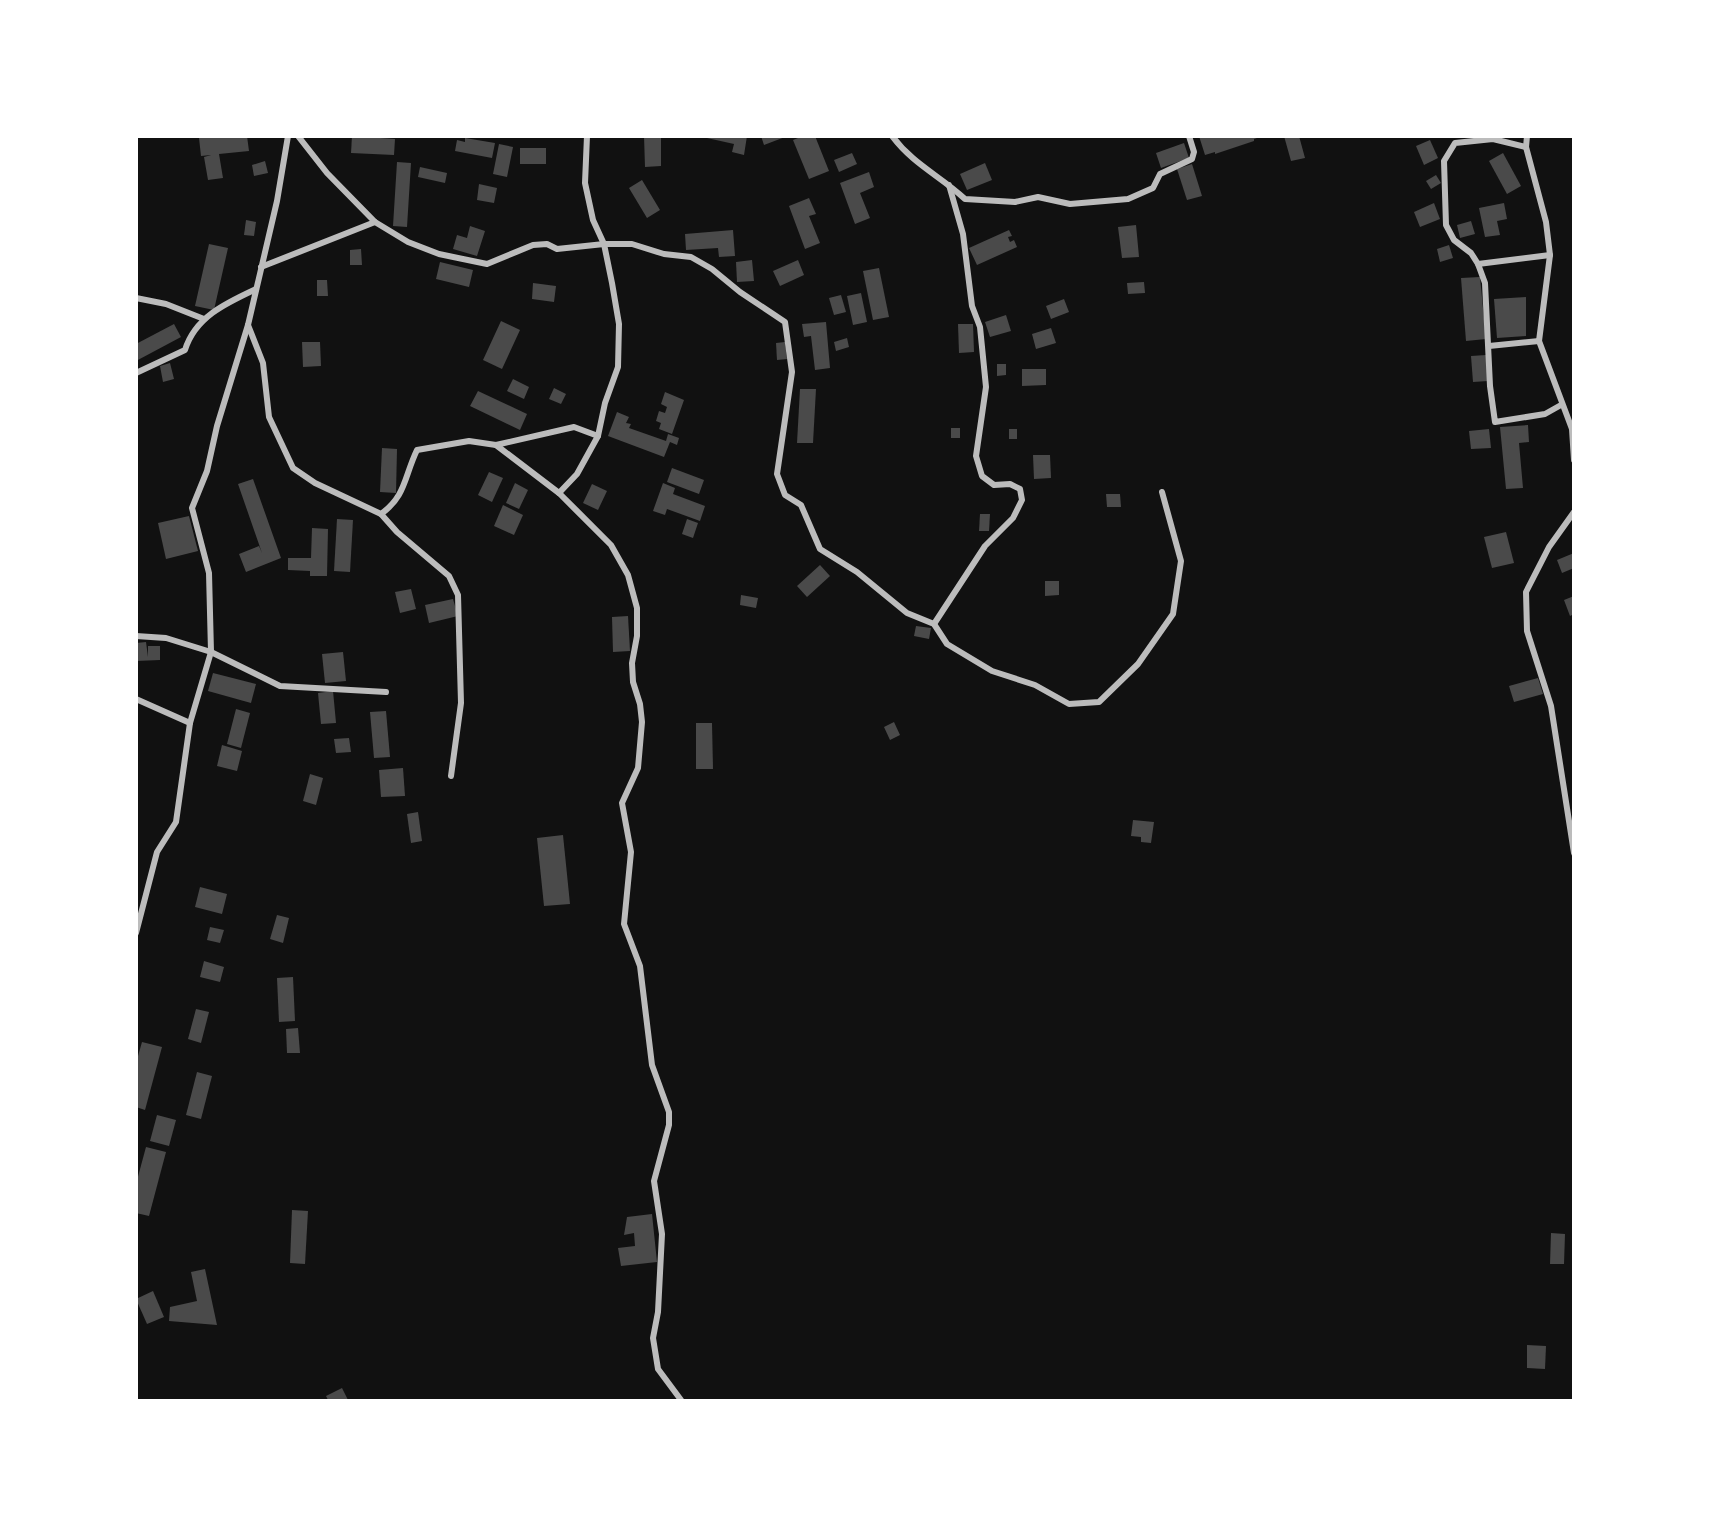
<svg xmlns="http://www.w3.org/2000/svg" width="1710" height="1537" viewBox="0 0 1710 1537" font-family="'Work Sans',sans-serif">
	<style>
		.building { fill: #4a4a4a }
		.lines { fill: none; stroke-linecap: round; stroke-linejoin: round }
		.minor { stroke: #bcbcbc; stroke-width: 6 }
	</style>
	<rect width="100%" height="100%" fill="#111"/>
	<g class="building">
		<polygon points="247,136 249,151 219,154 223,178 208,180 204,157 211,155 201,156 199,138"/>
		<polygon points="352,136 395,139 394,155 351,153"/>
		<polygon points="644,136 661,136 661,166 645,167"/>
		<polygon points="698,136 747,136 744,155 732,152 734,144"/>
		<polygon points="761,136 785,136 785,137 764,145"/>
		<polygon points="803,136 815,136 829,171 809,179 793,140"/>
		<polygon points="1199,136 1260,136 1260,137 1254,139 1254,141 1215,154 1215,152 1205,155"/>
		<polygon points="1284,136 1299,136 1305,158 1291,161"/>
		<polygon points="465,138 495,143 492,158 455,151 457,140 465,142"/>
		<polygon points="1430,140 1438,158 1424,165 1416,146"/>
		<polygon points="1184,143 1189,158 1161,168 1156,153"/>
		<polygon points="499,144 513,147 507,177 493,174"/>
		<rect x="520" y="148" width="26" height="16"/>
		<polygon points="852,153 857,164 839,172 834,160"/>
		<polygon points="1503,153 1521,186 1507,194 1489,161"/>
		<polygon points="265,161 268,173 254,176 252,165"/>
		<polygon points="397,162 411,163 407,227 393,226"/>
		<polygon points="985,163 992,180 967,190 960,174"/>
		<polygon points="1192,164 1202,196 1187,200 1177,169"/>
		<polygon points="420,167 447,173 445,183 418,177"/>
		<polygon points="869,172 874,187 860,193 870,218 855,224 840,183"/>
		<polygon points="1436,175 1441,183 1431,189 1426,181"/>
		<polygon points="642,180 660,210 647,218 629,188"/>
		<polygon points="479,184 497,188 494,203 477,200"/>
		<polygon points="809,198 816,214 809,216 820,243 805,249 789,206"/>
		<polygon points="1434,203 1440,219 1420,227 1414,212"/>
		<polygon points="1504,203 1507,219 1497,221 1500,235 1485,237 1479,208"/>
		<polygon points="246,220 256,222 254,236 244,235"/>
		<polygon points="1471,221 1475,234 1460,238 1457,225"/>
		<polygon points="1136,225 1139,257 1122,258 1118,227"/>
		<polygon points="470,226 485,231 477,256 453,249 457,235 467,238"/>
		<polygon points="733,230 735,256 719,257 718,248 686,250 685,234"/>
		<polygon points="1009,230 1012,236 1008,237 1010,242 1014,240 1017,247 977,265 969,248"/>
		<polygon points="209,244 228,248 214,310 195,306"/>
		<polygon points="1449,245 1453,258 1440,262 1437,249"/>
		<polygon points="361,249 362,265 350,265 350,250"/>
		<polygon points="752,260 754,281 737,282 736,262"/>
		<polygon points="798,260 804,275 780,286 773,271"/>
		<polygon points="440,262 473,270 469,287 436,279"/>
		<polygon points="879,268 889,317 873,320 863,271"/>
		<polygon points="1480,277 1486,339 1466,341 1461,278"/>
		<polygon points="317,280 327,280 328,296 317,296"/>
		<polygon points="1144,282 1145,293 1128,294 1127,283"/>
		<polygon points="533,283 556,286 554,302 532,299"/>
		<polygon points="861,293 867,322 853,325 847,296"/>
		<polygon points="841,295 846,312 834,315 829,298"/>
		<polygon points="1526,297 1526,336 1497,338 1494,299"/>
		<polygon points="1064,299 1069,312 1051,319 1046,306"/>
		<polygon points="1006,315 1011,331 990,337 985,322"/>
		<polygon points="501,321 520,330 502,369 483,360"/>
		<polygon points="826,322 830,368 815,370 811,336 804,337 802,324"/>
		<polygon points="174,324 181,337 136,361 136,344"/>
		<polygon points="958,324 973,324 974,352 959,353"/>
		<polygon points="1051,328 1056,343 1036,349 1032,334"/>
		<polygon points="847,338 849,347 836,351 834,342"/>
		<polygon points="302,342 320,342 321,366 303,367"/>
		<polygon points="785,342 787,359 777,360 776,343"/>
		<polygon points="1486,355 1488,381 1473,382 1471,356"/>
		<polygon points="170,363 174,379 163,382 160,366"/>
		<polygon points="997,364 1006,364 1006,375 997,376"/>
		<polygon points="1022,369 1046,369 1046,385 1022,386"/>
		<polygon points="513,379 529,387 524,399 507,391"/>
		<polygon points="554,388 566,394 561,404 549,399"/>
		<polygon points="800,389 816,389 813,443 797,443"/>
		<polygon points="478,391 527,414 520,430 470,406"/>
		<polygon points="665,392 684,400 672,434 659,429 661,423 656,421 659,411 665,413 667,407 661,404"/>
		<polygon points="617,412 629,417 626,423 631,424 629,428 666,441 668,434 679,438 677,445 670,442 664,457 608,436"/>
		<polygon points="1528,425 1529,442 1519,443 1523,488 1506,489 1500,427"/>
		<rect x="951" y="428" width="9" height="10"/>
		<rect x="1009" y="429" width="8" height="10"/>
		<polygon points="1489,429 1491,448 1471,449 1469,431"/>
		<polygon points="382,448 397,449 396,493 380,492"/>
		<polygon points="1033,455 1050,455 1051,478 1034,479"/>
		<polygon points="672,468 704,480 699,494 667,482"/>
		<polygon points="489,472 503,478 492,502 478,495"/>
		<polygon points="253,479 281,558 246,572 239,554 259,546 262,553 238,484"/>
		<polygon points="515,483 528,490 519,509 506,503"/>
		<polygon points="663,483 675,488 673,494 705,506 700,521 667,509 665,515 653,511"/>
		<polygon points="592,484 607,491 598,510 583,503"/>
		<polygon points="1106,494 1120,494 1121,507 1107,507"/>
		<polygon points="503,505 523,515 514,535 494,526"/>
		<polygon points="980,514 990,514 989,531 979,531"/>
		<polygon points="189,516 198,551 166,559 158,523"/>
		<polygon points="337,519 353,520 350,572 334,571"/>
		<polygon points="687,519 698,523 693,538 682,534"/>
		<polygon points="312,528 328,529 327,576 310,576 310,571 288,570 288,558 311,558"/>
		<polygon points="1506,532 1514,563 1492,568 1484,537"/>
		<polygon points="1574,553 1574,568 1562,573 1557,560"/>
		<polygon points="820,565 830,576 807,597 797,586"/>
		<polygon points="1045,581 1059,581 1059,595 1045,596"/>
		<polygon points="411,589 416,609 400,613 395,592"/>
		<polygon points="741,595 758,598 756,608 740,605"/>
		<polygon points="1574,596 1574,614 1570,616 1564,600"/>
		<polygon points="453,599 458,616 429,623 425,605"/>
		<polygon points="628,616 630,651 613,652 612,617"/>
		<polygon points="916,626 931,628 929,639 914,636"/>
		<polygon points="146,642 148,657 148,646 160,646 160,660 136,661 136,643"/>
		<polygon points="343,652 346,681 325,683 322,654"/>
		<polygon points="213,673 256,684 251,703 208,691"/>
		<polygon points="1538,678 1543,694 1514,702 1509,686"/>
		<polygon points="333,691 336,723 321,724 318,693"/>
		<polygon points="236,709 250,713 241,748 227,744"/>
		<polygon points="386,711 390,757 374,758 370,712"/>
		<polygon points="894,722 900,735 890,740 884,727"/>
		<polygon points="696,723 712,723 713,769 696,769"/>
		<polygon points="349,738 351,752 336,753 334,739"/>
		<polygon points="222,745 242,751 237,771 217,766"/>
		<polygon points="403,768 405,796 381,797 379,770"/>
		<polygon points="310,774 323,778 316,805 303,801"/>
		<polygon points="418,812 422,841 411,843 407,814"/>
		<polygon points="1133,820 1154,822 1151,843 1141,842 1141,837 1131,836"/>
		<polygon points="563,835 570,904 544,906 537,838"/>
		<polygon points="200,887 227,894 222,914 195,907"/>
		<polygon points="277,915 289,918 283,943 270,939"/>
		<polygon points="210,927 224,930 220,943 207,940"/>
		<polygon points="204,961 224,967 220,982 200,977"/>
		<polygon points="293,977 295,1021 279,1022 277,978"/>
		<polygon points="196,1009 209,1012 201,1043 188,1039"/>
		<polygon points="298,1028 300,1053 287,1053 286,1029"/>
		<polygon points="142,1042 162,1047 145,1110 136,1107 136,1063"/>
		<polygon points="197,1072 212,1076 201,1119 186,1115"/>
		<polygon points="157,1115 176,1120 169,1146 150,1141"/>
		<polygon points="146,1147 166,1152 149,1216 136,1213 136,1184"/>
		<polygon points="292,1210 308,1211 305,1264 290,1263"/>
		<polygon points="652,1214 657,1262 621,1266 618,1248 635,1246 634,1233 624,1235 627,1217"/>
		<polygon points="1551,1233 1565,1234 1564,1264 1550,1264"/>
		<polygon points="205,1269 217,1325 169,1321 170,1307 197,1301 191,1272"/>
		<polygon points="153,1291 164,1317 147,1324 136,1299"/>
		<polygon points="1527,1345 1546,1346 1545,1369 1527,1368"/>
		<polygon points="342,1388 348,1400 328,1400 326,1396"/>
	</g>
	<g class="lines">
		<g class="minor">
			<polyline points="298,136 327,173 375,222 408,242 439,254 487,264 533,245 547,244 557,249 604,244 632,244 664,254 691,257 712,269 740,292 785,322 792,372 777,474 785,495 801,505 820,549 857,572 907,613 934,624 947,644 992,671 1035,685 1069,704 1099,702 1138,664 1173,614 1181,561 1162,492"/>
			<path d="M892,136C914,165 939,175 965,199L1015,202L1038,197L1070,204L1128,199L1153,188L1160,174L1192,159L1194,152L1189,136"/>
			<polyline points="1527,136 1526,147 1546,222 1550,255 1539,341 1572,429 1574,460"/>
			<polyline points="1526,147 1493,139 1455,143 1444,161 1446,225 1454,240 1471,253 1478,264 1485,283 1490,386 1495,422 1545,414 1561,405"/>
			<polyline points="1478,264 1550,255"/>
			<polyline points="261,267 375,222"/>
			<polyline points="136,298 166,304 204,319"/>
			<path d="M248,325L263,363L269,417L293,468L315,483L381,514C406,496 404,477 417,450L469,441L496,445L559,493L611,545L628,575L637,608V636L632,663L633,682L640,704L642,722L638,768L622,803L631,852L624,924L640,966L652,1065L669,1112V1125L654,1181L662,1234L658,1312L653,1338L658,1369L681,1400"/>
			<polyline points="1489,346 1539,341"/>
			<path d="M136,373L185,350C195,317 226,303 256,289"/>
			<polyline points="496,445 574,427 598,436"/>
			<polyline points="559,493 577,474 598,436 605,403 618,367 619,324 612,283 604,244 593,220 585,183 587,136"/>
			<polyline points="1574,512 1549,547 1526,592 1527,631 1551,706 1574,853"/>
			<polyline points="381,514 397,532 449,576 458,595 461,703 451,776"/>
			<polyline points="934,624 985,546 1013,518 1022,500 1020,489 1010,484 994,485 982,476 976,456 986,387 980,327 972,306 963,234 949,185"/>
			<polyline points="136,636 166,638 211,652 280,686 386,692"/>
			<polyline points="136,699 190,723"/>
			<polyline points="136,933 157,852 176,822 190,723 211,652 209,573 192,508 207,471 217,426 248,325 277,201 288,136"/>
		</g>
	</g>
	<rect width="1710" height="1537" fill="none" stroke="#ffffff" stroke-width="276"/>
</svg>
